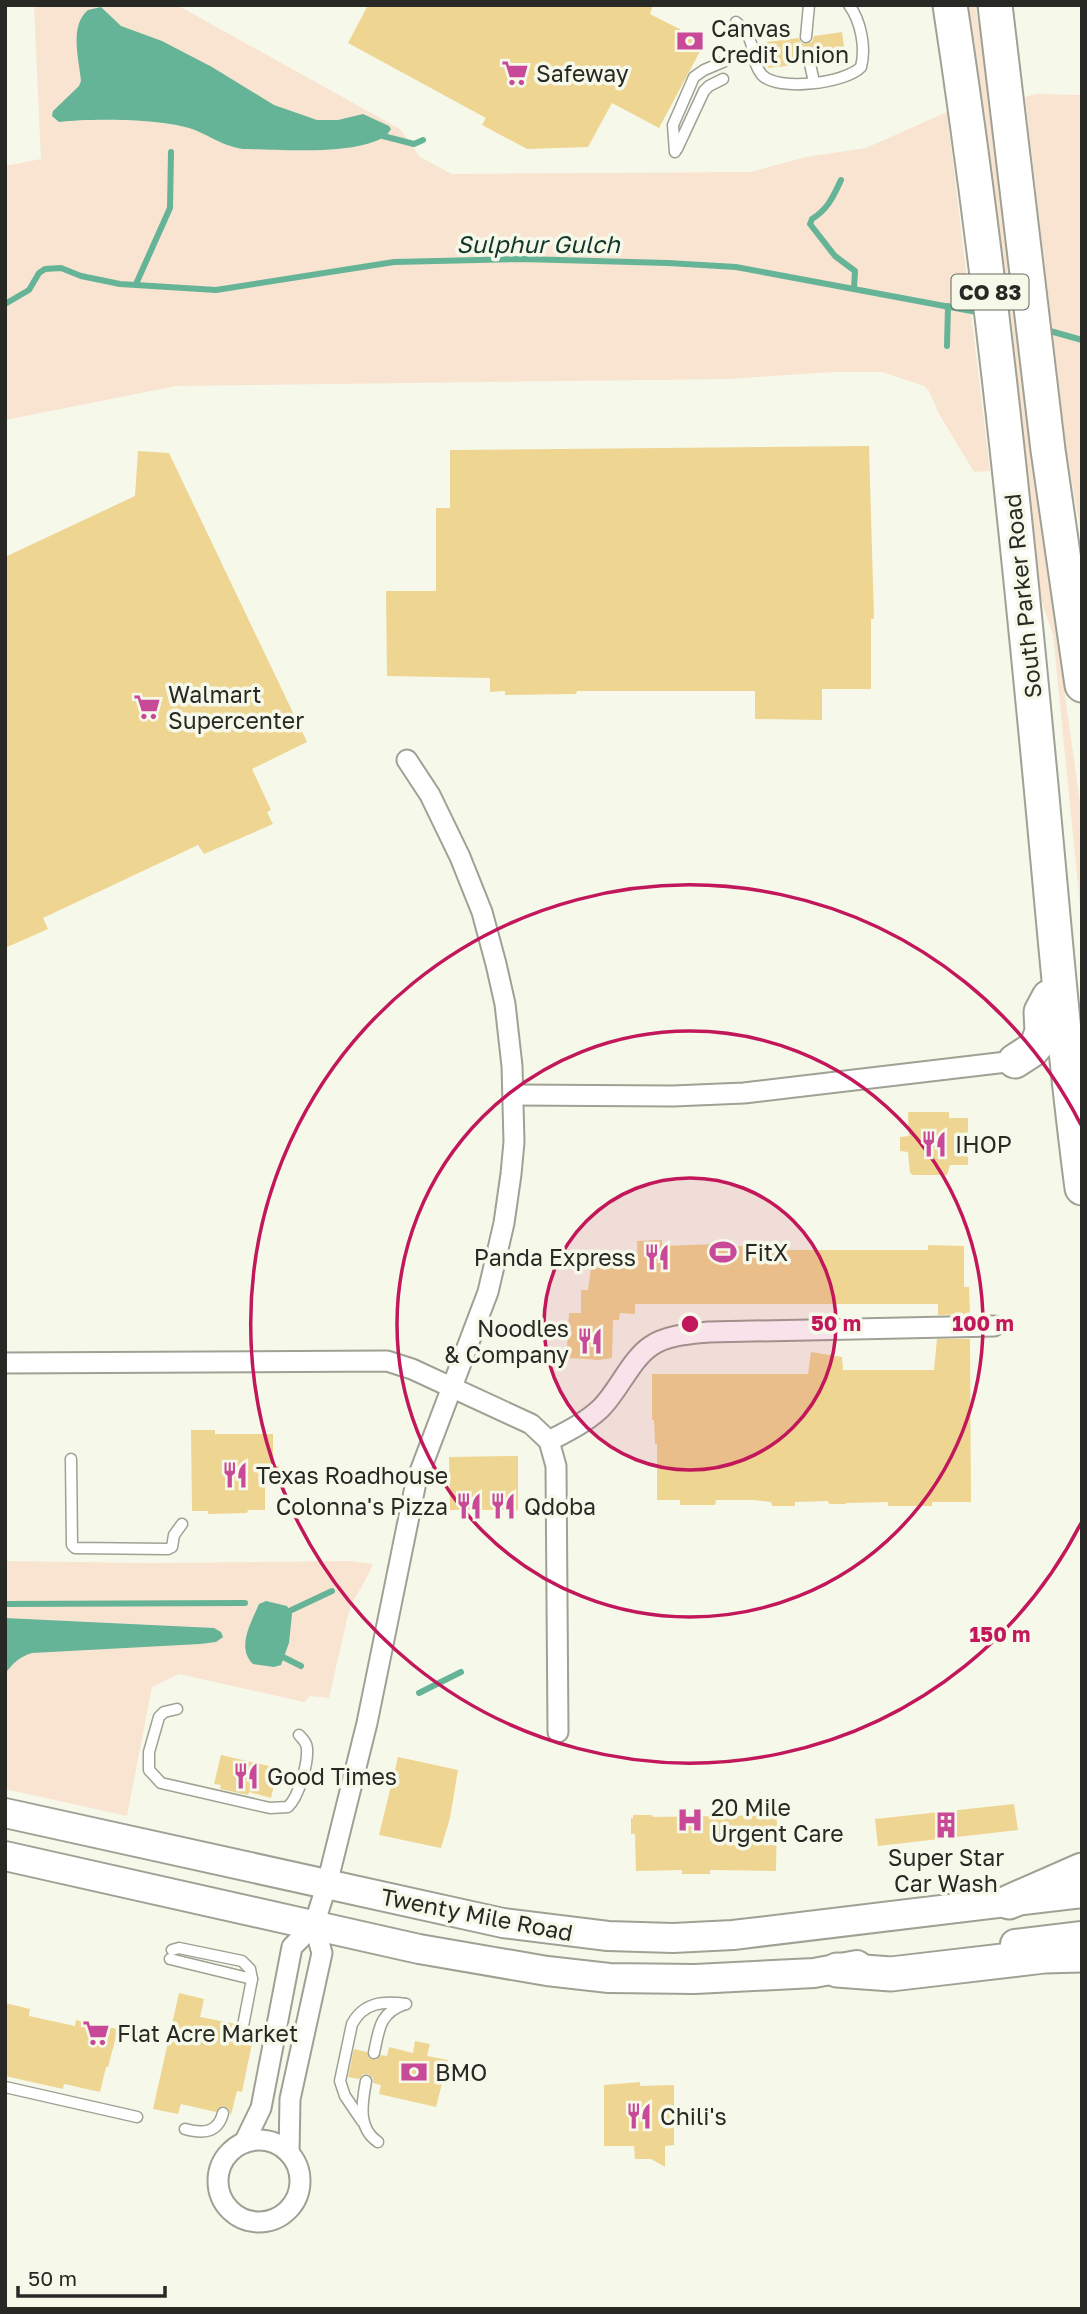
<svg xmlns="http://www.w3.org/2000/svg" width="1087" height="2314" viewBox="0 0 1087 2314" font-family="'Golos Text',sans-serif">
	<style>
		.green { fill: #f9e4d1 }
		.water { fill: #66b497 }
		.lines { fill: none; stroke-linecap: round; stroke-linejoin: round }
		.stream { stroke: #66b497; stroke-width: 6 }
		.building { fill: #eed592 }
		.service-casing { stroke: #9ea193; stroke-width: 13 }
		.minor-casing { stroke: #9ea193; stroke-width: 23 }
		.secondary-casing { stroke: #9ea193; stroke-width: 32 }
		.trunk-casing { stroke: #9ea193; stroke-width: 37 }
		.service { stroke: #fff; stroke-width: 10 }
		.minor { stroke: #fff; stroke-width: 19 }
		.secondary { stroke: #fff; stroke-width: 28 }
		.trunk { stroke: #fff; stroke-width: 33 }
		.ring { fill: none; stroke: #c2185b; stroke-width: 3.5 }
		.labels { text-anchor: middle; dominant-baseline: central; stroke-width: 7; stroke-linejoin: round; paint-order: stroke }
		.shield { fill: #f6f9ea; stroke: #66675f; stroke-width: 2 }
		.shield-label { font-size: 21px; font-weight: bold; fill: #282924 }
		.poi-label { font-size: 23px; fill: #282924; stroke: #f6f9ea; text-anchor: start }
		.street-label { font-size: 23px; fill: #282924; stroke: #f6f9ea }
		.water-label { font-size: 24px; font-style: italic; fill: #13372b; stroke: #f6f9ea }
		.centre { fill: #c2185b; stroke: #f6f9ea; stroke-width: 3.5 }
		.ring-label { font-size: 21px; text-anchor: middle; font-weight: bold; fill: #c2185b; stroke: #f6f9ea; stroke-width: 7; stroke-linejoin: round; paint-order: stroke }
	</style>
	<rect width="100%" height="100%" fill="#f6f9ea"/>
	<g class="green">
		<polygon points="34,5 177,5 400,129 420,157 452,174 750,172 806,157 866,148 947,112 990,471 974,472 939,414 929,391 924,386 882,372 833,372 728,379 656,380 176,386 5,420 5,166 41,159"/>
		<polygon points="966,5 975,5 981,38 1030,444 1082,817 1082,926 1053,635 1037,587 1010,305 976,65"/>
		<polygon points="1036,94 1082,95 1082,539 1066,448 1025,97"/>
		<path d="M5,1561L149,1563L351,1561L373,1564C366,1582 354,1596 348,1615L329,1698L310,1696L304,1702L179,1674L152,1687L127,1816L5,1789Z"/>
	</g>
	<g class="water">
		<path d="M101,7L121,26L162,41L212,67L274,105L317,120H338L363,114L389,126L391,129C376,158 274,149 243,149C220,146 203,130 181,126C152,119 90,118 59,122L52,116L53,111L79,86L81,81C79,59 69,26 88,10Z"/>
		<path d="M266,1601L287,1606L292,1614L289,1643L281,1665L274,1667L253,1664C236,1648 251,1623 259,1604Z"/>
		<path d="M5,1618L214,1628L221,1632L223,1637L216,1642L200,1644L32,1653C19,1657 13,1663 5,1674Z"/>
	</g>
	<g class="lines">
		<g class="stream">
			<polyline points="379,135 414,144 423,140"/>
			<path d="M841,180C833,197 828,209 812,219L810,224L835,256L855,271L854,288"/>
			<polyline points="136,284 170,208 171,152"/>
			<polyline points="5,304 29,290 39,273 45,269 61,268 81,276 120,284 216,290 394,262 522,259 668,263 736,267 982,313"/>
			<polyline points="1043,329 1082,340"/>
			<polyline points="947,346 948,306"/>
			<polyline points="5,1604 245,1603"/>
			<polyline points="283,1614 332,1591"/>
			<polyline points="277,1654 301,1666"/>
			<polyline points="419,1693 461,1672"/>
		</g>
	</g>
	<g class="building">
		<polygon points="368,5 653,5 650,14 705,42 659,128 612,103 588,147 527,149 482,125 486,118 348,43"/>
		<polygon points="842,32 846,59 817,63 815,59 809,57 805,59 803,64 768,68 766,42 799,38 801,43 806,44 812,42 814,36"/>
		<polygon points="869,446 874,619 871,619 871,689 822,689 822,720 755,719 755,691 577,691 576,694 505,695 505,691 490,692 490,678 387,676 386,591 436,591 436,508 450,508 450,450"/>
		<polygon points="138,451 169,453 307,742 252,769 271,810 267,812 273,824 204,854 198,845 43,918 48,929 5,948 5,557 135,496"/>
		<polygon points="908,1112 949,1112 949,1118 968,1118 968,1165 950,1165 947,1175 913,1175 910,1173 908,1152 900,1151 900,1137 909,1136"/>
		<polygon points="662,1240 662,1246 718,1244 718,1246 751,1246 752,1250 928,1250 928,1245 964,1246 964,1287 969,1287 970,1314 938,1315 938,1304 635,1304 635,1314 620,1313 619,1320 613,1320 612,1358 599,1360 569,1358 567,1347 569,1313 581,1313 581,1290 588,1290 591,1268 638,1266 637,1241"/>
		<polygon points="937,1339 970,1339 971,1502 932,1502 932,1506 888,1506 888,1502 846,1503 846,1504 829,1504 828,1501 795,1502 795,1506 772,1506 771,1502 754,1500 716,1500 715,1505 680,1505 680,1500 657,1500 657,1444 655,1444 654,1420 652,1420 652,1374 808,1374 811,1352 842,1357 843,1370 934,1370"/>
		<polygon points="191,1430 215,1430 215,1434 273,1434 273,1466 279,1466 279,1485 265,1485 265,1510 248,1510 247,1513 208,1514 208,1511 192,1511"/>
		<polygon points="518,1456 518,1510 450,1510 449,1457"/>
		<polygon points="221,1755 278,1768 271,1798 249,1792 248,1795 220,1789 221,1785 214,1784"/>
		<polygon points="398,1757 458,1770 450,1818 441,1848 379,1835"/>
		<polygon points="1014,1804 1018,1830 878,1846 875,1819"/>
		<polygon points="633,1815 652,1815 653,1817 777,1815 776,1871 710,1870 710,1874 682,1874 682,1870 636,1871 635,1834 631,1834 631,1818 633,1818"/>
		<polygon points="179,1993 204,1999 200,2017 236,2024 236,2029 241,2033 246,2033 250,2027 255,2029 242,2092 237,2091 231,2115 228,2108 222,2106 216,2112 181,2104 178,2114 153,2109"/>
		<polygon points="5,2003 30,2009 29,2016 75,2026 76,2020 118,2029 108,2067 106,2067 100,2092 64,2084 63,2089 5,2076"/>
		<polygon points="415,2041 430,2044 427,2056 448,2060 436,2107 379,2094 381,2085 373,2083 373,2078 368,2074 363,2074 359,2079 348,2077 354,2049 367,2052 369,2058 376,2060 381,2055 387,2056 389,2047 413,2053"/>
		<polygon points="640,2082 640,2086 674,2085 674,2145 665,2146 665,2167 651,2159 635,2159 634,2146 604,2146 604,2085"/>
	</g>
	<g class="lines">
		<g class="service-casing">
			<g id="service">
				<path d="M736,22C760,42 748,58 762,75C778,92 846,83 861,67C866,48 861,21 849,5"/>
				<polyline points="806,37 809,5"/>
				<polyline points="810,64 814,82"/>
				<polyline points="677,149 704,91 709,86 723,79"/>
				<polyline points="675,152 673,125 694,77 704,70 723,62"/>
				<polyline points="71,1459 72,1545 75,1548 168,1549 172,1547 174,1535 182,1524"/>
				<path d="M177,1709L164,1712L159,1717L149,1752V1770L161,1783L270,1808L288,1807C299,1796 308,1764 307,1749C307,1743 303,1739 299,1735"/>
				<polyline points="172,1950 179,1948 242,1961 250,1969 252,1979"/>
				<polyline points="170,1959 252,1979 243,2026"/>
				<path d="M374,2053C379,2030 379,2013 405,2004"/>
				<path d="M366,2081C362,2103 357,2128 378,2142"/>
				<polyline points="5,2087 137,2117"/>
				<path d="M362,2121L345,2096L340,2081L352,2024C364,2002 383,2001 406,2004"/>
				<path d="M185,2129C203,2134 218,2133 223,2113"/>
			</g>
		</g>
		<g class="minor-casing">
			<g id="minor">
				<polyline points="514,1095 673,1096 744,1093 1015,1061"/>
				<polyline points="5,1363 387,1361 412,1369 531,1424 549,1441 556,1466 558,1732"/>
				<path d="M549,1441C566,1432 585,1423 600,1409C618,1392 631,1359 651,1346C667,1335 690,1334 709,1332L994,1326"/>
				<circle cx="259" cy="2181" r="41"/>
				<polyline points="244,2143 261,2108 292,1947 314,1925 327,1884 367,1723 416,1482 488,1292 504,1223 511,1174 514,1142 512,1066 505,1004 496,964 482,912 460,857 430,795 407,760"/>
				<polyline points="289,2153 290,2099 322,1953 314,1925"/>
			</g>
		</g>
		<g class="secondary-casing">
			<g id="secondary">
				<polyline points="5,1813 503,1923 608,1936 673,1938 733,1935 1082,1893"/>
				<polyline points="5,1856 419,1949 547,1971 609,1978 695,1979 814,1973 857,1965"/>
				<polyline points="1015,1944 1082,1936"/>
			</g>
		</g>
		<g class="trunk-casing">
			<g id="trunk">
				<path d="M950,5C988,254 1014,503 1038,754C1052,899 1063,1043 1082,1188"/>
				<polyline points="995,5 1048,450 1082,685"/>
				<polyline points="1015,1061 1032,1050 1038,1043 1042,1031 1041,1012 1049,997"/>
				<polyline points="1009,1902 1082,1870"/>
				<polyline points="837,1970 891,1974 1044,1956 1082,1955"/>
			</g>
		</g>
		<use href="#service" class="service"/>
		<use href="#minor" class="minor"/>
		<use href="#secondary" class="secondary"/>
		<use href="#trunk" class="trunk"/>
	</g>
	<circle cx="690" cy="1324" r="146" fill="#c2185b" fill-opacity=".12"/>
	<g class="ring">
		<circle cx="690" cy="1324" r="146"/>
		<circle cx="690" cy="1324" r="293"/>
		<path d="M1081 1523A439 439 0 1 1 1081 1125"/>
	</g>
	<defs>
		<g id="bank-bare" transform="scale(2.1)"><path d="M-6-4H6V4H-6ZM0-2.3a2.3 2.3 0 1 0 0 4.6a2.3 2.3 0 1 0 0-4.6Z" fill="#c74997" stroke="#f6f9ea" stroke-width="2.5" paint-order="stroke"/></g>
		<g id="supermarket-bare" transform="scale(2.1)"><path d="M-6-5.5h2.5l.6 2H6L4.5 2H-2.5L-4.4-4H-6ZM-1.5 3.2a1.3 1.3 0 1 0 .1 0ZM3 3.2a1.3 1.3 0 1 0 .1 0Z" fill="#c74997" stroke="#f6f9ea" stroke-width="2.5" paint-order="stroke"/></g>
		<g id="restaurant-bare" transform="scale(2.1)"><path d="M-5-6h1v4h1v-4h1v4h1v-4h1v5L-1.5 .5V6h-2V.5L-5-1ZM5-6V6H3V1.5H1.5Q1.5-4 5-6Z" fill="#c74997" stroke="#f6f9ea" stroke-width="2.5" paint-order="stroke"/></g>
		<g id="stadium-bare" transform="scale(2.1)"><path d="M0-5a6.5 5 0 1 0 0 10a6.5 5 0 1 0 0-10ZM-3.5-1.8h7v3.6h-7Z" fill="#c74997" stroke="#f6f9ea" stroke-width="2.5" paint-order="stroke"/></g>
		<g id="hospital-bare" transform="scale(2.1)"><path d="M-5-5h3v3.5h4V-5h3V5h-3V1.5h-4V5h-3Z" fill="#c74997" stroke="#f6f9ea" stroke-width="2.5" paint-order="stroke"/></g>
		<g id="building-bare" transform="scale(2.1)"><path d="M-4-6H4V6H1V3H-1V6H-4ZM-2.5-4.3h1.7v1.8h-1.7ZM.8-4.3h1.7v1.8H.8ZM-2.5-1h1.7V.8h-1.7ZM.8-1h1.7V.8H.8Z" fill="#c74997" stroke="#f6f9ea" stroke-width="2.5" paint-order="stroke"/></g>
	</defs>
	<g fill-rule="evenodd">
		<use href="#bank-bare" x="690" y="41"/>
		<use href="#supermarket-bare" x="515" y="73"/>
		<use href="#supermarket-bare" x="147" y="707"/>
		<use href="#restaurant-bare" x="934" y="1144"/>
		<use href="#stadium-bare" x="723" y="1252"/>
		<use href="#restaurant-bare" x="657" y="1257"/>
		<use href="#restaurant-bare" x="590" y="1341"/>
		<use href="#restaurant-bare" x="235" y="1475"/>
		<use href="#restaurant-bare" x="469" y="1506"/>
		<use href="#restaurant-bare" x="503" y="1506"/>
		<use href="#restaurant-bare" x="246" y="1776"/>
		<use href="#hospital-bare" x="690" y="1820"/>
		<use href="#building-bare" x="946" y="1825"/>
		<use href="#supermarket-bare" x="96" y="2033"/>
		<use href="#bank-bare" x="414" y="2072"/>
		<use href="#restaurant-bare" x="639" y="2116"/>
	</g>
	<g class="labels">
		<rect class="shield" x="951.5" y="274.5" width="77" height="35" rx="5"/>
		<g class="shield-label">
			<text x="990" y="292">CO 83</text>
		</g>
		<g class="poi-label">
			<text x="711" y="28">Canvas<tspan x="711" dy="26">Credit Union</tspan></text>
			<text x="536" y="73">Safeway</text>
			<text x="168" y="694">Walmart<tspan x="168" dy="26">Supercenter</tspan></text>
			<text x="955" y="1144">IHOP</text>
			<text x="744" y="1252">FitX</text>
			<text x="636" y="1257" text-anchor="end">Panda Express</text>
			<text x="569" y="1328" text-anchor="end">Noodles<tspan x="569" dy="26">&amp; Company</tspan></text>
			<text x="256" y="1475">Texas Roadhouse</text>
			<text x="448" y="1506" text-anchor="end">Colonna's Pizza</text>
			<text x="524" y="1506">Qdoba</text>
			<text x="267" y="1776">Good Times</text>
			<text x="711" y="1807">20 Mile<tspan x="711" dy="26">Urgent Care</tspan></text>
			<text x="946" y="1857" text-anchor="middle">Super Star<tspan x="946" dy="26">Car Wash</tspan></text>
			<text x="117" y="2033">Flat Acre Market</text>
			<text x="435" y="2072">BMO</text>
			<text x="660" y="2116">Chili's</text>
		</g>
		<g class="street-label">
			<text transform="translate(1022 596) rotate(-96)">South Parker Road</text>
			<text transform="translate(477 1914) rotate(11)">Twenty Mile Road</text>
		</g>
		<g class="water-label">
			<text x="538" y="243">Sulphur Gulch</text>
		</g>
	</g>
	<circle cx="690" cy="1324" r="10" class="centre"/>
	<g class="ring-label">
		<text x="836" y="1331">50 m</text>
		<text x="983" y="1331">100 m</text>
		<text x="1000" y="1642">150 m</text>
	</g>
	<rect width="1087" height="2314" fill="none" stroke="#282924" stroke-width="14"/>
	<path d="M18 2286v10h147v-10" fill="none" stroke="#282924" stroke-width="3.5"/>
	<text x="28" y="2286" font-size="21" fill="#282924" stroke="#f6f9ea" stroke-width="5" paint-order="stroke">50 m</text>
</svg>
